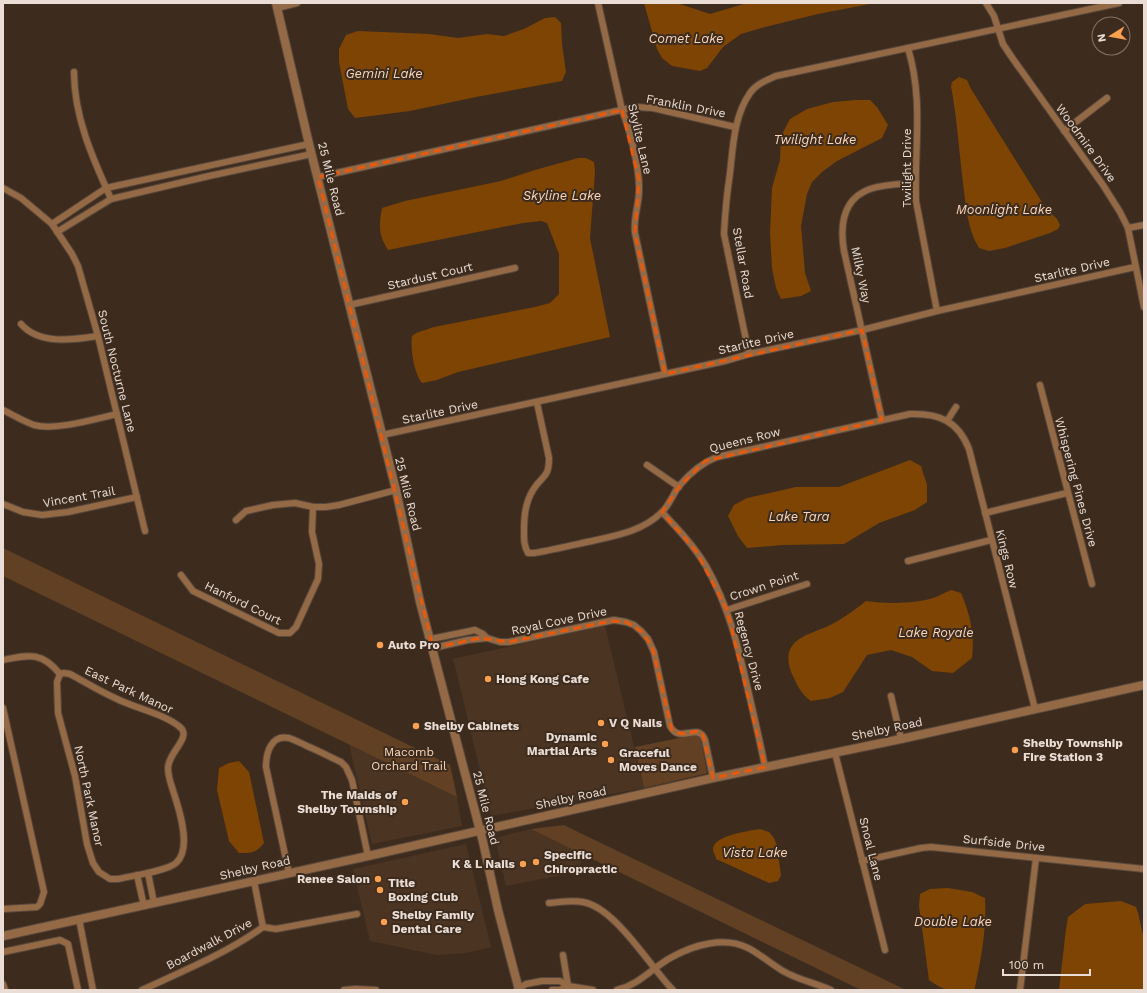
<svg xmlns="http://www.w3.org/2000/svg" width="1147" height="993" viewBox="0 0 1147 993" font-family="'Work Sans',sans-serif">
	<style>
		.built { fill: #4b3422 }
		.green { fill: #624024 }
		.water { fill: #7e4403 }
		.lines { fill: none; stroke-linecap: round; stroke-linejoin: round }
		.minor-casing { stroke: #59483b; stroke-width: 8 }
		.tertiary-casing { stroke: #59483b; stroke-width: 10 }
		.minor { stroke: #946946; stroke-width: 6 }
		.tertiary { stroke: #946946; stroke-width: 8 }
		.marked { fill: none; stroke: #e8590c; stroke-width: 3; stroke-dasharray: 8 5; stroke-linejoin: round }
		.poi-dot { fill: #fa9f4f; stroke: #3d2c1e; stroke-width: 1.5 }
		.labels { text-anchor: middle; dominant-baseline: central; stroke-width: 4; stroke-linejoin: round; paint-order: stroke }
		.street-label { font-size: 12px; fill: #e9ddd5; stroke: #3d2c1e }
		.poi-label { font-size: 12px; font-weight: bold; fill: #e9ddd5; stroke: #3d2c1e; text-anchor: start }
		.park-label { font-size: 12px; fill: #fddabe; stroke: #3d2c1e }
		.water-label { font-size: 13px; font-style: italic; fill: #fbd7bc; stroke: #3d2c1e }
	</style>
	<rect width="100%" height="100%" fill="#3d2c1e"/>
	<g class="built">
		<polygon points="605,626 644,788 491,816 454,662 452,659"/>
		<polygon points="349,744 457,797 462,826 372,844"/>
		<polygon points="531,829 585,851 578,872 506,886 495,838"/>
		<polygon points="466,844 491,947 466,953 437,955 370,941 353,869"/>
	</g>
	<g class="green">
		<polygon points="3,548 450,765 457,797 3,576"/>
		<polygon points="694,735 698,736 701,739 707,773 704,774 644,788 635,747"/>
		<polygon points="564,825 576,831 906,990 861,990 531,829"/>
	</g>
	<g class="water">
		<polygon points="644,3 677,3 710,14 747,3 875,3 818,14 765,27 741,34 723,47 707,68 700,71 672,66 662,58 657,49"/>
		<polygon points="555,17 561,23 562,44 566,72 562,81 476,97 410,111 355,118 348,109 339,62 339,49 346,35 358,31 429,34 458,38 487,34 504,36 524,29 545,18"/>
		<path d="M959,77L967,80L971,89L1045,207L1057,219L1060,225L1058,229L1050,233L1005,248L989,251L979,248C967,228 966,206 963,183C959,151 957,118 951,86L952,82Z"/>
		<polygon points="856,100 870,100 877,107 888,125 882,138 837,161 822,172 812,182 807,194 801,226 805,273 811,291 801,296 781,299 776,288 772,268 770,233 772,188 780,160 781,136 790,119 807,109 833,102"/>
		<path d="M578,158H586L594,162L595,172L590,238L610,337L458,372L437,380L422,383C414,373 410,348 412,336L416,333L434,327L535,307L550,303L559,294V254L547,223L541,221L523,223L388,250C378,234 379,225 382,208L405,201L501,181L535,170Z"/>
		<polygon points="910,460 921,466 927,485 927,502 915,510 879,523 844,544 783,545 747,548 738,536 728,516 734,505 747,498 796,487 839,487"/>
		<path d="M951,590L961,593C970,613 975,637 972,658L953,673L932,671L912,657L891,650L867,655L843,692L830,698L811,701C801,694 797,685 792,674C778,637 810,636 834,623C845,617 856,609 866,601C886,604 917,604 936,597C941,595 946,592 951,590Z"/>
		<path d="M239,761L249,772L264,843C256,853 251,853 239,853L229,841L217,790L219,768L229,763Z"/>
		<path d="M760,829L769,832L774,838L777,846L781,875L778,881L769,883L716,859C716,856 713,852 713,850C712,835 750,831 760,829Z"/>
		<path d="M948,888L972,892L985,898C987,927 981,959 975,987L974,990C953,990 946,993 929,980L919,906L920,894L930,889Z"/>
		<path d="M1121,901L1136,907C1140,917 1140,926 1144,937V990H1059L1066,929L1068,917L1085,904Z"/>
	</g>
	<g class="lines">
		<g class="minor-casing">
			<g id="minor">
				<path d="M598,3L622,110C630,130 640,169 639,191C639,205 633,218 635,233L665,374"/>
				<polyline points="986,3 994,16 1003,44 1013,59 1103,185 1120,212 1128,228 1144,307"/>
				<polyline points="277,8 297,3"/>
				<path d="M908,48C924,102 914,147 916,201L937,311"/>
				<path d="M74,72C74,117 93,159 111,199"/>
				<polyline points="1064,131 1107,98"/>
				<polyline points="318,177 635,107 653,108 735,127"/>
				<polyline points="3,188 21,198 52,224 72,254 78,266 98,336 145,531"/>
				<polyline points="52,224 106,188 309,144"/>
				<polyline points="1128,228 1144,225"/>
				<polyline points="57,232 111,199 209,176 312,154"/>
				<polyline points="349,305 515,268"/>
				<path d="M21,324C39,345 73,340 98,336"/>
				<path d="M749,354L724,234C725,214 727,193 730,173C733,146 734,116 750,93C756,84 767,80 776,76L1119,3"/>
				<polyline points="1040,385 1092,584"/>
				<path d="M537,403L549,458C549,479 542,475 533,490C525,503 524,517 524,532C524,540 524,546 528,553H534C552,550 569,546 587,542C614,536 642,532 662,512C670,504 673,494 679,486C690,473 701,463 717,457L910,414C939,413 958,421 969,449L1035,709"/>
				<path d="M3,410C13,415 23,421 34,425C55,431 95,419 117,414"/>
				<path d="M882,420L844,251C840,227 842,199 870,189C884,184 900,184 915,183"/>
				<polyline points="947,421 956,407"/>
				<polyline points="382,435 725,361 749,354 862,330 937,311 1135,267"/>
				<polyline points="647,465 679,487"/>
				<polyline points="3,504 23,512 42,515 68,512 137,497"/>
				<path d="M662,512C678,529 694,546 706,566C729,607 738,646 748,690C754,716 760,741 765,767"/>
				<polyline points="985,513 1067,493"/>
				<polyline points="236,520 246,511 273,505 295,503 313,507 326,507 339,505 396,490"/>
				<polyline points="908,561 991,540"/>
				<polyline points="181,575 193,591 279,633 290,633 296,627 318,579 319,564 312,532 313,507"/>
				<polyline points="727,610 807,584"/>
				<path d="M487,638L500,642H509L614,620L626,622L634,625L641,631L648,639L654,652L670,726C680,745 698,721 705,740L713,778"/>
				<polyline points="431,639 475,630 483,634 487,638 468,640 433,648"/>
				<path d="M3,660C29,655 41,651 60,674"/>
				<path d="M64,673L70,674C85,682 99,691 115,698C134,708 166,714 181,728C191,738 168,753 168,768C168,779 173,789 176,800C181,816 191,850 176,863C167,871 131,876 118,879H110L99,872L93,863L87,844L75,776L58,713L57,682L60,674Z"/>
				<polyline points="891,696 901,739"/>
				<polyline points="3,708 44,892 40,904 37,907 3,909"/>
				<polyline points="835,753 885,950"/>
				<polyline points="862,861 921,848 931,847 1144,869"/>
				<polyline points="148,873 154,903"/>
				<path d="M289,873L266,767C266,753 271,734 289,738C295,740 301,743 307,746C319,751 330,757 341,762L346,767L352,780L368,856"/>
				<polyline points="137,875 144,906"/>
				<polyline points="254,881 263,927"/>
				<path d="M549,903C561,902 572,900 583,902C616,908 650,967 673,990"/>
				<polyline points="79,919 93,990"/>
				<polyline points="3,952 60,940 68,944 78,990"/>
				<polyline points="563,955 568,986"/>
				<polyline points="3,984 5,990"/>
				<path d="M142,990C183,971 227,953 263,927L276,929L357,914"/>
				<polyline points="344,990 356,989 376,990"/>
				<polyline points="517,990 526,984 542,981 560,981 568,986 593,990"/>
				<polyline points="552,990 560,990 568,986"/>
				<path d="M617,990C639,985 653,967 672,957C694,945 724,936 748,948C760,954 771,964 783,971C798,980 816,983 831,990"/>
				<polyline points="1020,990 1036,858"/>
			</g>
		</g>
		<g class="tertiary-casing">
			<g id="tertiary">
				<polyline points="276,3 309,144 396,490 420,602 483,842 498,910 519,990"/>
				<polyline points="3,936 368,856 713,778 901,739 1144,685"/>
			</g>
		</g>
		<use href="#minor" class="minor"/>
		<use href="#tertiary" class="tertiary"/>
	</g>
	<path class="marked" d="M622,110L639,180L635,233L665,374L862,330L882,420L705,461L679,487L662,512L696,551L727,610L765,767L713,778L703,735L699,731L682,734L672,730L652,646L641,631L626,622L611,621L509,642L480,638L433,648L318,177Z"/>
	<g class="poi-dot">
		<circle cx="380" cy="645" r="4"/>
		<circle cx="488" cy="679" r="4"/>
		<circle cx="601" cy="723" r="4"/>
		<circle cx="416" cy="726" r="4"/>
		<circle cx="605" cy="744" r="4"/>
		<circle cx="1015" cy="750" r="4"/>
		<circle cx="611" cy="760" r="4"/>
		<circle cx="405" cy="802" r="4"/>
		<circle cx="536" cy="862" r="4"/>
		<circle cx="523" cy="864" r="4"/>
		<circle cx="378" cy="879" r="4"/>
		<circle cx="380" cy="890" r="4"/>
		<circle cx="384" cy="922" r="4"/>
	</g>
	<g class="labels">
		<g class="street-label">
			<text transform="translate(686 106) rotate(11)">Franklin Drive</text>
			<text transform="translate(640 139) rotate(77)">Skylite Lane</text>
			<text transform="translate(1086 143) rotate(54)">Woodmire Drive</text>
			<text transform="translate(907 168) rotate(-90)">Twilight Drive</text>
			<text transform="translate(331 179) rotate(76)">25 Mile Road</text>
			<text transform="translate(743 263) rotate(80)">Stellar Road</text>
			<text transform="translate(1072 270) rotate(-13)">Starlite Drive</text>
			<text transform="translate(861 275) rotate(78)">Milky Way</text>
			<text transform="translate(430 276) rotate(-13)">Stardust Court</text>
			<text transform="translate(756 342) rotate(-13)">Starlite Drive</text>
			<text transform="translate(117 371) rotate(76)">South Nocturne Lane</text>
			<text transform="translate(440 412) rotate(-12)">Starlite Drive</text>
			<text transform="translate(745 440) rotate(-14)">Queens Row</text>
			<text transform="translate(1076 482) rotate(75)">Whispering Pines Drive</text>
			<text transform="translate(408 494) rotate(76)">25 Mile Road</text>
			<text transform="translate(79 497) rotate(-10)">Vincent Trail</text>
			<text transform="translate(1007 559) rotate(76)">Kings Row</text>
			<text transform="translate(764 586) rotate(-18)">Crown Point</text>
			<text transform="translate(243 603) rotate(26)">Hanford Court</text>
			<text transform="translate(559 621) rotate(-12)">Royal Cove Drive</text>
			<text transform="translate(749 651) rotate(75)">Regency Drive</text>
			<text transform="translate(129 690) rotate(25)">East Park Manor</text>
			<text transform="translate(887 729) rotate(-12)">Shelby Road</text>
			<text transform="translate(89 796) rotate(78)">North Park Manor</text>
			<text transform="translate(571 798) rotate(-12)">Shelby Road</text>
			<text transform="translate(486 808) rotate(76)">25 Mile Road</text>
			<text transform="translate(1004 843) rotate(6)">Surfside Drive</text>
			<text transform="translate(871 849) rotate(76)">Snoal Lane</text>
			<text transform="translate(255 868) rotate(-13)">Shelby Road</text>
			<text transform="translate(209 944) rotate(-28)">Boardwalk Drive</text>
		</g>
		<g class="poi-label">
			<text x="388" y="645">Auto Pro</text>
			<text x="496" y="679">Hong Kong Cafe</text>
			<text x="609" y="723">V Q Nails</text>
			<text x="424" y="726">Shelby Cabinets</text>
			<text x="597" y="737" text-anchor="end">Dynamic<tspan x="597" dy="14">Martial Arts</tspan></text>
			<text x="1023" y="743">Shelby Township<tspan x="1023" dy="14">Fire Station 3</tspan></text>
			<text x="619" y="753">Graceful<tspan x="619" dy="14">Moves Dance</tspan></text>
			<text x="397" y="795" text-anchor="end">The Maids of<tspan x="397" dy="14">Shelby Township</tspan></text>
			<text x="544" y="855">Specific<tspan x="544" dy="14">Chiropractic</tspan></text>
			<text x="515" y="864" text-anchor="end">K &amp; L Nails</text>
			<text x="370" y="879" text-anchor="end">Renee Salon</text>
			<text x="388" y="883">Title<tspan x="388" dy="14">Boxing Club</tspan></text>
			<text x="392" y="915">Shelby Family<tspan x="392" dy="14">Dental Care</tspan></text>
		</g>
		<g class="park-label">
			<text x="409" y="752">Macomb<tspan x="409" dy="14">Orchard Trail</tspan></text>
		</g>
		<g class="water-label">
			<text x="686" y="38">Comet Lake</text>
			<text x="384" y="73">Gemini Lake</text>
			<text x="815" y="139">Twilight Lake</text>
			<text x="562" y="195">Skyline Lake</text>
			<text x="1004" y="209">Moonlight Lake</text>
			<text x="799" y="516">Lake Tara</text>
			<text x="936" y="632">Lake Royale</text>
			<text x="755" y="852">Vista Lake</text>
			<text x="953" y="921">Double Lake</text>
		</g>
	</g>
	<rect width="1147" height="993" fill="none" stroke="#e9ddd5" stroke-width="8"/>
	<g transform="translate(1111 36) rotate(259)"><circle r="19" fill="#3d2c1e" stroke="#827367"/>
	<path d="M0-3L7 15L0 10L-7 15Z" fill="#fa9f4f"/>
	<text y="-6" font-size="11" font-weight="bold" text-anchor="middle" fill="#e9ddd5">N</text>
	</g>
	<path d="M1003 969v6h87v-6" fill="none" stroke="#e9ddd5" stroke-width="2"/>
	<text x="1009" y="969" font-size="12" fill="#e9ddd5" stroke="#3d2c1e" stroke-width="3" paint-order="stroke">100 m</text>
</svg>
